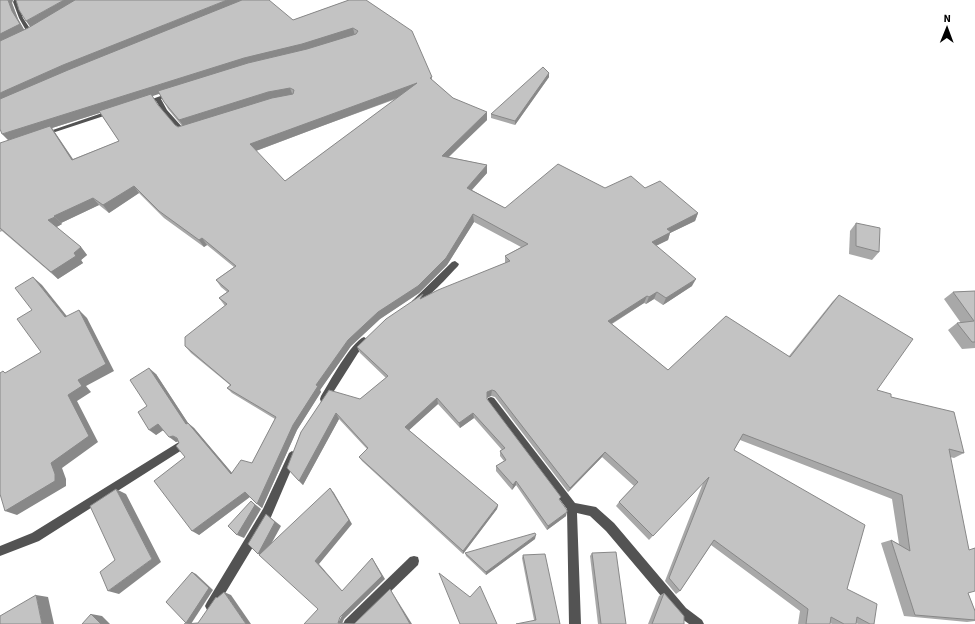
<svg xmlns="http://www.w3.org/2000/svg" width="975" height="624" viewBox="0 0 975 624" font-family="'Source Sans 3',sans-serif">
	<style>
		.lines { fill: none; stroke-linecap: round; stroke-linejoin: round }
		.minor { fill: #535353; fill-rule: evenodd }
		.wall { fill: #a8a8a8; fill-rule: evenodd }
		.shaded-wall { fill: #888 }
		.building { fill: #c3c3c3; stroke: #888; fill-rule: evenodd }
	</style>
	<rect width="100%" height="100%" fill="#fff"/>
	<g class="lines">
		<g class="minor">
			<polygon points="14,0 18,0 17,2 23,18 33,33 32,34 28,34 19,18 13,2"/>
			<polygon points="169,93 174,94 161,99 167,110 183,128 189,128 189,130 180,132 163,112 156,101 144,105 141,103"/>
			<polygon points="111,110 114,112 113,113 46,135 44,136 41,134"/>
			<path d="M455,261L459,264L458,266C450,274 423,306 413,303L412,301L452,262Z"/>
			<path d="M364,337L367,339L368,341L358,353L327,402L324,403L321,402L320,399L321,396C329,383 351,342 364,337Z"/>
			<polygon points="491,397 494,398 575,503 596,507 614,523 686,608 702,620 704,624 689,624 678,616 606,531 590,516 577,513 581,624 569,624 567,509 488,404 487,401 488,398"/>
			<polygon points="179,442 182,444 184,447 182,450 39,541 0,556 0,546 32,533"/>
			<polygon points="292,451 295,453 297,456 271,517 215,610 211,612 207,610 205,606 207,602 263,509 289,453"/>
			<polygon points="414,556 418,557 419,561 418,565 357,624 343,624 345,620 410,557"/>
		</g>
	</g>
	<g class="wall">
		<path d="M0,0H13L12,3L18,19L24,30L293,20L349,0L432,77V80L453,98L487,120L449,157L487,165V173L472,190L505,208L605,188H645L698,213L695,221L670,233L668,240L656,246L692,286L663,305L654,299L646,304L644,303L612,324L668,370L789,356L833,301L839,295L877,390L891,397L964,453L954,458L950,457L968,593L975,611V621L967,622L904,616L881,543L891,540L899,544L892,499L740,440L734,450L847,589L874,624H858L856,623V624H832L830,623V624H798L800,611L711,545L680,591L676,594L665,581L703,483L649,540L616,506L619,502L634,486L602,457L568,492L495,397L491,396L487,397V399L560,500L566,516L547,530L516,485L512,490L496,471V466L504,461L500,456V451L502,450L474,418L460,428L438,404L409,430L498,505L497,509L463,554L362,461L359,457L367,449L339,419L303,485L287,468L301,432L360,399L386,378L360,353L357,347L424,297L505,263V256L521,247L474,222L447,265L419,293L380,319L351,346L320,390L321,392L297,430L262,508L250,497L199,535L185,457L178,441L176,442L163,430L156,435L147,406L156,374L188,423L194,428L232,473L252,463L275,419L232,393L227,388L230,385L191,353L185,346L225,306L219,298L227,292L221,287L216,280L234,267L207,245L204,247L164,218L139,193L109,213L99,205L61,223L62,224L56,227L81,247L87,255L81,260L83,263L58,279L2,231L0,232L8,140ZM159,93L168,109L182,126L178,127L175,125L158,105L152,96ZM396,99L285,181L256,151L322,126ZM100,113L119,141L73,159L56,134L52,128Z"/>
		<polygon points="549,73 549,77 515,125 491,118 491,114"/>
		<polygon points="856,223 879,252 872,260 849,254 850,231"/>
		<polygon points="975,291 975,348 962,349 948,330 957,323 961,323 944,299 953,292"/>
		<polygon points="535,539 486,575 466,556 465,553"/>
		<polygon points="592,553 626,624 598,624 590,556"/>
		<polygon points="523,555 560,624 534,620 522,558"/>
		<polygon points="664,593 684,624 648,624 659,596"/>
	</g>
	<g class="shaded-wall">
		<polygon points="8,0 13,0 12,3 18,19 25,31 0,44 0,34 12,11"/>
		<polygon points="64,0 82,0 31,28 26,21"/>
		<polygon points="227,0 248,0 0,103 0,93 63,65"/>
		<polygon points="353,28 355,36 247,66 52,128 78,167 9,141 2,134 244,58"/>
		<polygon points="549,73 549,77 515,125 515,121"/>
		<polygon points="417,83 418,90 253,152 250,144"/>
		<polygon points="290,88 293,96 184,127 179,120 268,92"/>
		<polygon points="487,112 487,120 442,163 442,156"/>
		<polygon points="487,165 487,173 467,195 467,188"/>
		<polygon points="134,186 139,193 109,213 103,205"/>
		<polygon points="93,198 99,205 61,223 54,216"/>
		<polygon points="698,213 695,221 670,233 668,240 649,249 652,242 667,229"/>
		<polygon points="473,214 474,222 447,265 419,293 380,319 351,346 320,390 321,392 297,430 262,508 257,504 293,425 316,385 348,340"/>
		<polygon points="55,217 62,224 55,228 48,220"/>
		<polygon points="202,238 207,245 204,247 199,240"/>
		<polygon points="81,247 87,255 81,260 83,263 58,279 51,272"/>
		<polygon points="33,277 42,285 74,325 65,317"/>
		<polygon points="696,279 692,286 663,305 666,298"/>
		<polygon points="657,292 654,299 646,304 649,297"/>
		<polygon points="647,296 644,303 606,327 608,321"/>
		<polygon points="79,310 87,318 114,371 86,386 91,392 77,401 98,442 62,468 66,479 66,486 17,515 5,511 51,463 68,395 78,380"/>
		<polygon points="149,368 156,374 188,423 194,428 237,479 231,474 186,424"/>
		<polygon points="492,390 491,396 487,398 487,392"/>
		<polygon points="437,398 438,404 407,432 405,427"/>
		<polygon points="336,413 339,419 303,485 299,481"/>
		<polygon points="473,413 474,418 460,428 459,423"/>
		<polygon points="158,424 165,429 156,435 149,430"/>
		<polygon points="173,436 180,441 176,442 169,437"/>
		<polygon points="605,452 602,457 568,492 570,488"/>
		<polygon points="516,481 516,485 512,490 513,485"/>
		<polygon points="330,488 334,493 352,524 319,564 345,594 342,591 315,561"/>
		<polygon points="116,489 126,494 161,562 119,594 108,591 152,559"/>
		<polygon points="245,492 251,496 199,535 192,531"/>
		<polygon points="251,501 261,509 244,538 237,535"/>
		<polygon points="498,505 497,509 463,554 463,551"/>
		<polygon points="567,512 566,516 547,530 548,526"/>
		<polygon points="266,514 281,526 264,557 258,554"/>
		<polygon points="536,535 535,539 486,575 486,572"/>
		<polygon points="372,558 374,561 385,579 344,619 342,624 338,623"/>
		<polygon points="192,572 196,574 213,590 191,624 186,623"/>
		<polygon points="390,589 392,592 412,624 410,624"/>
		<polygon points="224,592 231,595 251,624 246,624"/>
		<polygon points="36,595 48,597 54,624 42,624"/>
		<polygon points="91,614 102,616 110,624 101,624"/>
	</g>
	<g class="building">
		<polygon points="0,0 8,0 12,11 20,24 0,34"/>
		<polygon points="16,0 64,0 26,21 19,10"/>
		<polygon points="75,0 227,0 63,65 0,93 0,41 28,28"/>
		<path d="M242,0H269L293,20L349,0H366L412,31L432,77L430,78L453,98L487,112L442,156L487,165L467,188L505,208L558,164L605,188L631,176L645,188L660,181L698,213L667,229L671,232L652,242L696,279L666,298L657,292L649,297L647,296L608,321L668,370L726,316L790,357L839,295L913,339L877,390L891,394V397L954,412L964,453L949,449L969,550L975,548V591L968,593L975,611V620L915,615L891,540L910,551L902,495L743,434L734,450L865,525L847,589L877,604L874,624H870L857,617L856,624H844L831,617L830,624H806L808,609L714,540L680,591L669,578L709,477L653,536L619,502L638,482L605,452L570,488L495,391L492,390L487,392V399L561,497L559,499L567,510V512L548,526L516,481L513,485L496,466L506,460L500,451L505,448L473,413L459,423L437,398L405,427L498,505L463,551L359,457L368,448L336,413L299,481L287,468L301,432L329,390L360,399L388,376L357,347L386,319L423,294L420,299L438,290L510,261L505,256L528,244L473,214L446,258L418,286L378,312L348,340L316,385L318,386L293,425L257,504L245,492L192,531L154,481L185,457L176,446L179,443L177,438L173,436L169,437L158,424L149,430L138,412L147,406L130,380L149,368L186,424L188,423L231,474L241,460L252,463L276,417L227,388L231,385L185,346V337L227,304L219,298L229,291L216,280L236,266L202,238L199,240L159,211L134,186L103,205L93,198L54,216L55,217L48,220L81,247L74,253L76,256L51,272L0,228V143L50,126L72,160L119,141L99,111L151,94L158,105L175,125L178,127L272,98L293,94L294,90L290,88L268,92L179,120L164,102L158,91L248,63L307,49L356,34L358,31L353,28L302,44L244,58L2,134L0,129V99L68,70ZM417,83L285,181L250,144Z"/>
		<polygon points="543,67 549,73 515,121 491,114"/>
		<polygon points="856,223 880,228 879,252 856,246"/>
		<polygon points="33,277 65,317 79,310 106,364 78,380 82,386 68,395 89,436 51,463 55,474 55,481 5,511 0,494 0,373 3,371 5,373 41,352 17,319 32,310 15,288"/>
		<polygon points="975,291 975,342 972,342 957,323 974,321 953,292"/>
		<polygon points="330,488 349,520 315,561 342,591 372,558 382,576 340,617 338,623 354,624 390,589 410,624 304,624 318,609 259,555"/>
		<polygon points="116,489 152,559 108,591 100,572 115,560 90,506"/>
		<polygon points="251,501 255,505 237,535 228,526"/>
		<polygon points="266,514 275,522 258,554 248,544"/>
		<polygon points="535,533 536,535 486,572 465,553"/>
		<polygon points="616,552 626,624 601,624 592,553"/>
		<polygon points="545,554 560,624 516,624 536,620 523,555"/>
		<polygon points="192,572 209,588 186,623 166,602"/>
		<polygon points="439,573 470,597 480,586 497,624 460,624"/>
		<polygon points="224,592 246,624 184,624 198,623 216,597 217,598"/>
		<polygon points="664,593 684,616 684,624 652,624"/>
		<polygon points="36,595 42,624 0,624 0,616"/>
		<polygon points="91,614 101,624 82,624"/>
	</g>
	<g transform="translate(947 28) rotate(1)" stroke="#ffffff" stroke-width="3" paint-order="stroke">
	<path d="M0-3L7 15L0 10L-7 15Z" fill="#000000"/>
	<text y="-6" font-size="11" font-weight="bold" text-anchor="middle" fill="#000000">N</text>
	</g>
</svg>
